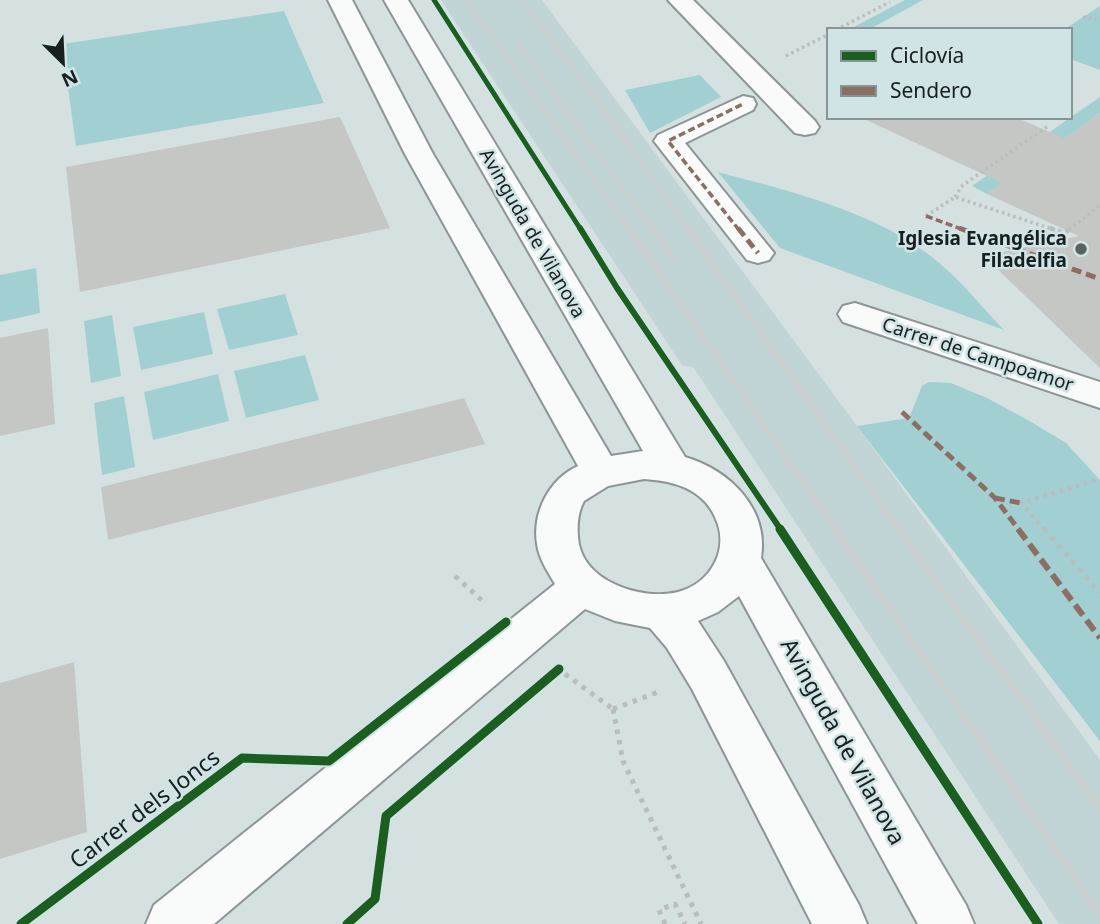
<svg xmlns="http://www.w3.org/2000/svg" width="1100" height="924" viewBox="0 0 1100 924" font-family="'Noto Sans',sans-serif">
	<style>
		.built { fill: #c1d5d6 }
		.green { fill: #a2d0d2 }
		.building { fill: #c4c7c4 }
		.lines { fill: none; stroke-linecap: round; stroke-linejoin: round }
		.street-casing { stroke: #8d9595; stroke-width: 4 }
		.path-far2 { stroke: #babdbe; stroke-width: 3.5; stroke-dasharray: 2.5 3.5; stroke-linecap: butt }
		.path-far1 { stroke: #babdbe; stroke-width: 4.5; stroke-dasharray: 3.5 5; stroke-linecap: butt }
		.path { stroke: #babdbe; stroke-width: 5; stroke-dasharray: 4.5 6; stroke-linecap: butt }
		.street { fill: #f9fafa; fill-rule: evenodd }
		.rail-far2 { stroke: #ccd0d0; stroke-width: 3.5 }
		.rail-far1 { stroke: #ccd0d0; stroke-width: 5 }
		.rail { stroke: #ccd0d0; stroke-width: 6 }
		.quiet-far2 { stroke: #8d6e63; stroke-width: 3.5; stroke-dasharray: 7 3.5; stroke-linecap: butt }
		.quiet-far1 { stroke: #8d6e63; stroke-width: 5; stroke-dasharray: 10 5; stroke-linecap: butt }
		.quiet { stroke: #8d6e63; stroke-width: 6; stroke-dasharray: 13 6; stroke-linecap: butt }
		.cycleway-far2-casing { stroke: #d0e4e5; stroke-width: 9 }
		.cycleway-far1-casing { stroke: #d0e4e5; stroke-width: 10 }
		.cycleway-casing { stroke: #d0e4e5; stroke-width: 13 }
		.cycleway-far2 { stroke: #1b5e20; stroke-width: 5 }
		.cycleway-far1 { stroke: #1b5e20; stroke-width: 6 }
		.cycleway { stroke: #1b5e20; stroke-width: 9 }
		.poi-dot { fill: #5a6363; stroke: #d0e4e5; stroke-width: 2.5 }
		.labels { text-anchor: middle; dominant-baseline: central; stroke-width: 5; stroke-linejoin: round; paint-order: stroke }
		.street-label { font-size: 19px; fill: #181f20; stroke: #d0e4e5 }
		.poi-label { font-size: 19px; font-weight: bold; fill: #181f20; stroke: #d0e4e5; text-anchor: end }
		.near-street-label { font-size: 23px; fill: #181f20; stroke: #d0e4e5 }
	</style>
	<rect width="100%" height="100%" fill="#d5e0e0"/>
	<polygon class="built" points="441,0 542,0 857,426 1100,760 1100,924 1059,924 694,368 682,365"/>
	<g class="green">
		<polygon points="905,0 923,0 868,30 848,30"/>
		<polygon points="1100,6 1100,70 1070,59 1070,30 1063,30"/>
		<polygon points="284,11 324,103 76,146 62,44"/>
		<polygon points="700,75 721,97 650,133 625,90"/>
		<polygon points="1100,97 1100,113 987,194 972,186"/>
		<path d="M718,172C792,192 870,210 932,257C958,277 981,306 1004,330L780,248Z"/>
		<polygon points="36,268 40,313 0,322 0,275"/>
		<polygon points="285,294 298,335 229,350 217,309"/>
		<polygon points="204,312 213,354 141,370 133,327"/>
		<polygon points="112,315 121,376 91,383 84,321"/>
		<polygon points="305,355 319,400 246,418 234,371"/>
		<polygon points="218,374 229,421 153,440 144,392"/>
		<polygon points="929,382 951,383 987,398 1033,423 1066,443 1100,480 1100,741 857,426 909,418 922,386"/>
		<polygon points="124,396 135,467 102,475 94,403"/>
	</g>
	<g class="building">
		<polygon points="1100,113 1100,368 984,256 1079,236 987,194 1002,183 860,117 1015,117 1064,138"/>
		<polygon points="340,117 390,228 80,292 66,167"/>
		<polygon points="48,328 55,424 0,436 0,338"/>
		<polygon points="464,398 485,444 108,540 101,487"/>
		<polygon points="74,662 87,832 0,859 0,683"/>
	</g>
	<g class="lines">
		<g class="street-casing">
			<g id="street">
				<path d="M328,0H352L433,154L611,456L643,451L384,0H408L685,457C729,470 769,508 761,558L966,905L974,924H918L739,596L718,612L698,621L724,661L859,905L867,924H812L692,689L667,648L650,628L615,621L585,609L214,924H146L154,905L555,584C548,572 539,559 537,544C532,513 549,479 578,466L405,154ZM644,479C673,481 702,488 715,517C730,548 712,583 678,592C641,601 580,581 578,537C577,524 578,512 584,501L608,486Z"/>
				<polygon points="668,0 693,0 815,121 819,127 815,133 805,135 795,133"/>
				<polygon points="743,96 753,98 756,104 753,110 685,143 774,253 769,260 758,263 747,260 654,141 658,135"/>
				<polygon points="855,303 1100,382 1100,408 843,322 838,314 843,306"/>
			</g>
		</g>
		<g class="path-far2">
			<polyline points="1083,17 1100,20"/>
			<polyline points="836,30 890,2"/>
			<polyline points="786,56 829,34"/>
			<polyline points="955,197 963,185 1047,127"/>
			<polyline points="926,216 955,197 1055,230"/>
			<polyline points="1069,230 1100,205"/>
		</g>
		<g class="path-far1">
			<polyline points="1050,228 1065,233 1071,228"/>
			<polyline points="1045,530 1021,503 1100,479"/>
		</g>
		<g class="path">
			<polyline points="1044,529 1100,593"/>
			<polyline points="455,576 486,604"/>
			<polyline points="565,674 613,709"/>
			<polyline points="613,709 623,761 701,924"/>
			<polyline points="613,709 661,691"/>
			<polyline points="665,924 659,910 675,904 685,924"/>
		</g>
		<use href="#street" class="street"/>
		<g class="rail-far2">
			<polyline points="466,0 629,230"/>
			<polyline points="521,0 600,105 688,230"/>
			<polyline points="518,44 653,230"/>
		</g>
		<g class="rail-far1">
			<polyline points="628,228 836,530"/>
			<polyline points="652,228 676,261"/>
			<polyline points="687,228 899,530"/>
		</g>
		<g class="rail">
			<polyline points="835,529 1100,914"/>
			<polyline points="898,529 1100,808"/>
		</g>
		<g class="quiet-far2">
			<polyline points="926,216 964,230"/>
			<polyline points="739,230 668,141 743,104"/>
		</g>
		<g class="quiet-far1">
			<polyline points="738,228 758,253"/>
			<polyline points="959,228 1100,279"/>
			<polyline points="902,412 995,498 1019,530"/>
			<polyline points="995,498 1021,503"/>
		</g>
		<polyline class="quiet" points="1018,529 1100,638"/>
		<g class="cycleway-far2-casing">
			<polyline id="cycleway-far2" points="434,0 581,230"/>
		</g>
		<g class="cycleway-far1-casing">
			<polyline id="cycleway-far1" points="580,228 617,288 781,530"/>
		</g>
		<g class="cycleway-casing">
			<g id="cycleway">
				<polyline points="780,529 1038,924"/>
				<polyline points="21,924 242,758 329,761 506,622"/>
				<polyline points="347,924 375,899 386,816 559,669"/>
			</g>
		</g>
		<use href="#cycleway-far2" class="cycleway-far2"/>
		<use href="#cycleway-far1" class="cycleway-far1"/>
		<use href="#cycleway" class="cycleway"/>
	</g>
	<circle class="poi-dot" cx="1081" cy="249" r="7"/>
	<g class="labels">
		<g class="street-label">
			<text transform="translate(533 233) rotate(60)">Avinguda de Vilanova</text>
			<text transform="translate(978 354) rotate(18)">Carrer de Campoamor</text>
		</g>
		<g class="poi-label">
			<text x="1067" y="238">Iglesia Evangélica<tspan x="1067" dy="22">Filadelfia</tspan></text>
		</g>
		<g class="near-street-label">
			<text transform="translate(844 741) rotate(61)">Avinguda de Vilanova</text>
			<text transform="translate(144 808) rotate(-37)">Carrer dels Joncs</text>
		</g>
	</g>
	<rect x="827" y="28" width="245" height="91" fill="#d0e4e5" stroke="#869596" stroke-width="2"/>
	<rect x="841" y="51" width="35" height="10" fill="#1b5e20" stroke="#869596" stroke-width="2"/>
	<text x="890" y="63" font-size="21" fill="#181f20">Ciclovía</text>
	<rect x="841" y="86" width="35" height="10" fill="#8d6e63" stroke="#869596" stroke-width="2"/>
	<text x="890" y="98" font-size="21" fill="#181f20">Sendero</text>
	<g transform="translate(63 63) rotate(156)" stroke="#d0e4e5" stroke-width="5" paint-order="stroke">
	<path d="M0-5L12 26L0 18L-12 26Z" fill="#181f20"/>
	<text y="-10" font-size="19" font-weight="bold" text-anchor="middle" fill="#181f20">N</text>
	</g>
</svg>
